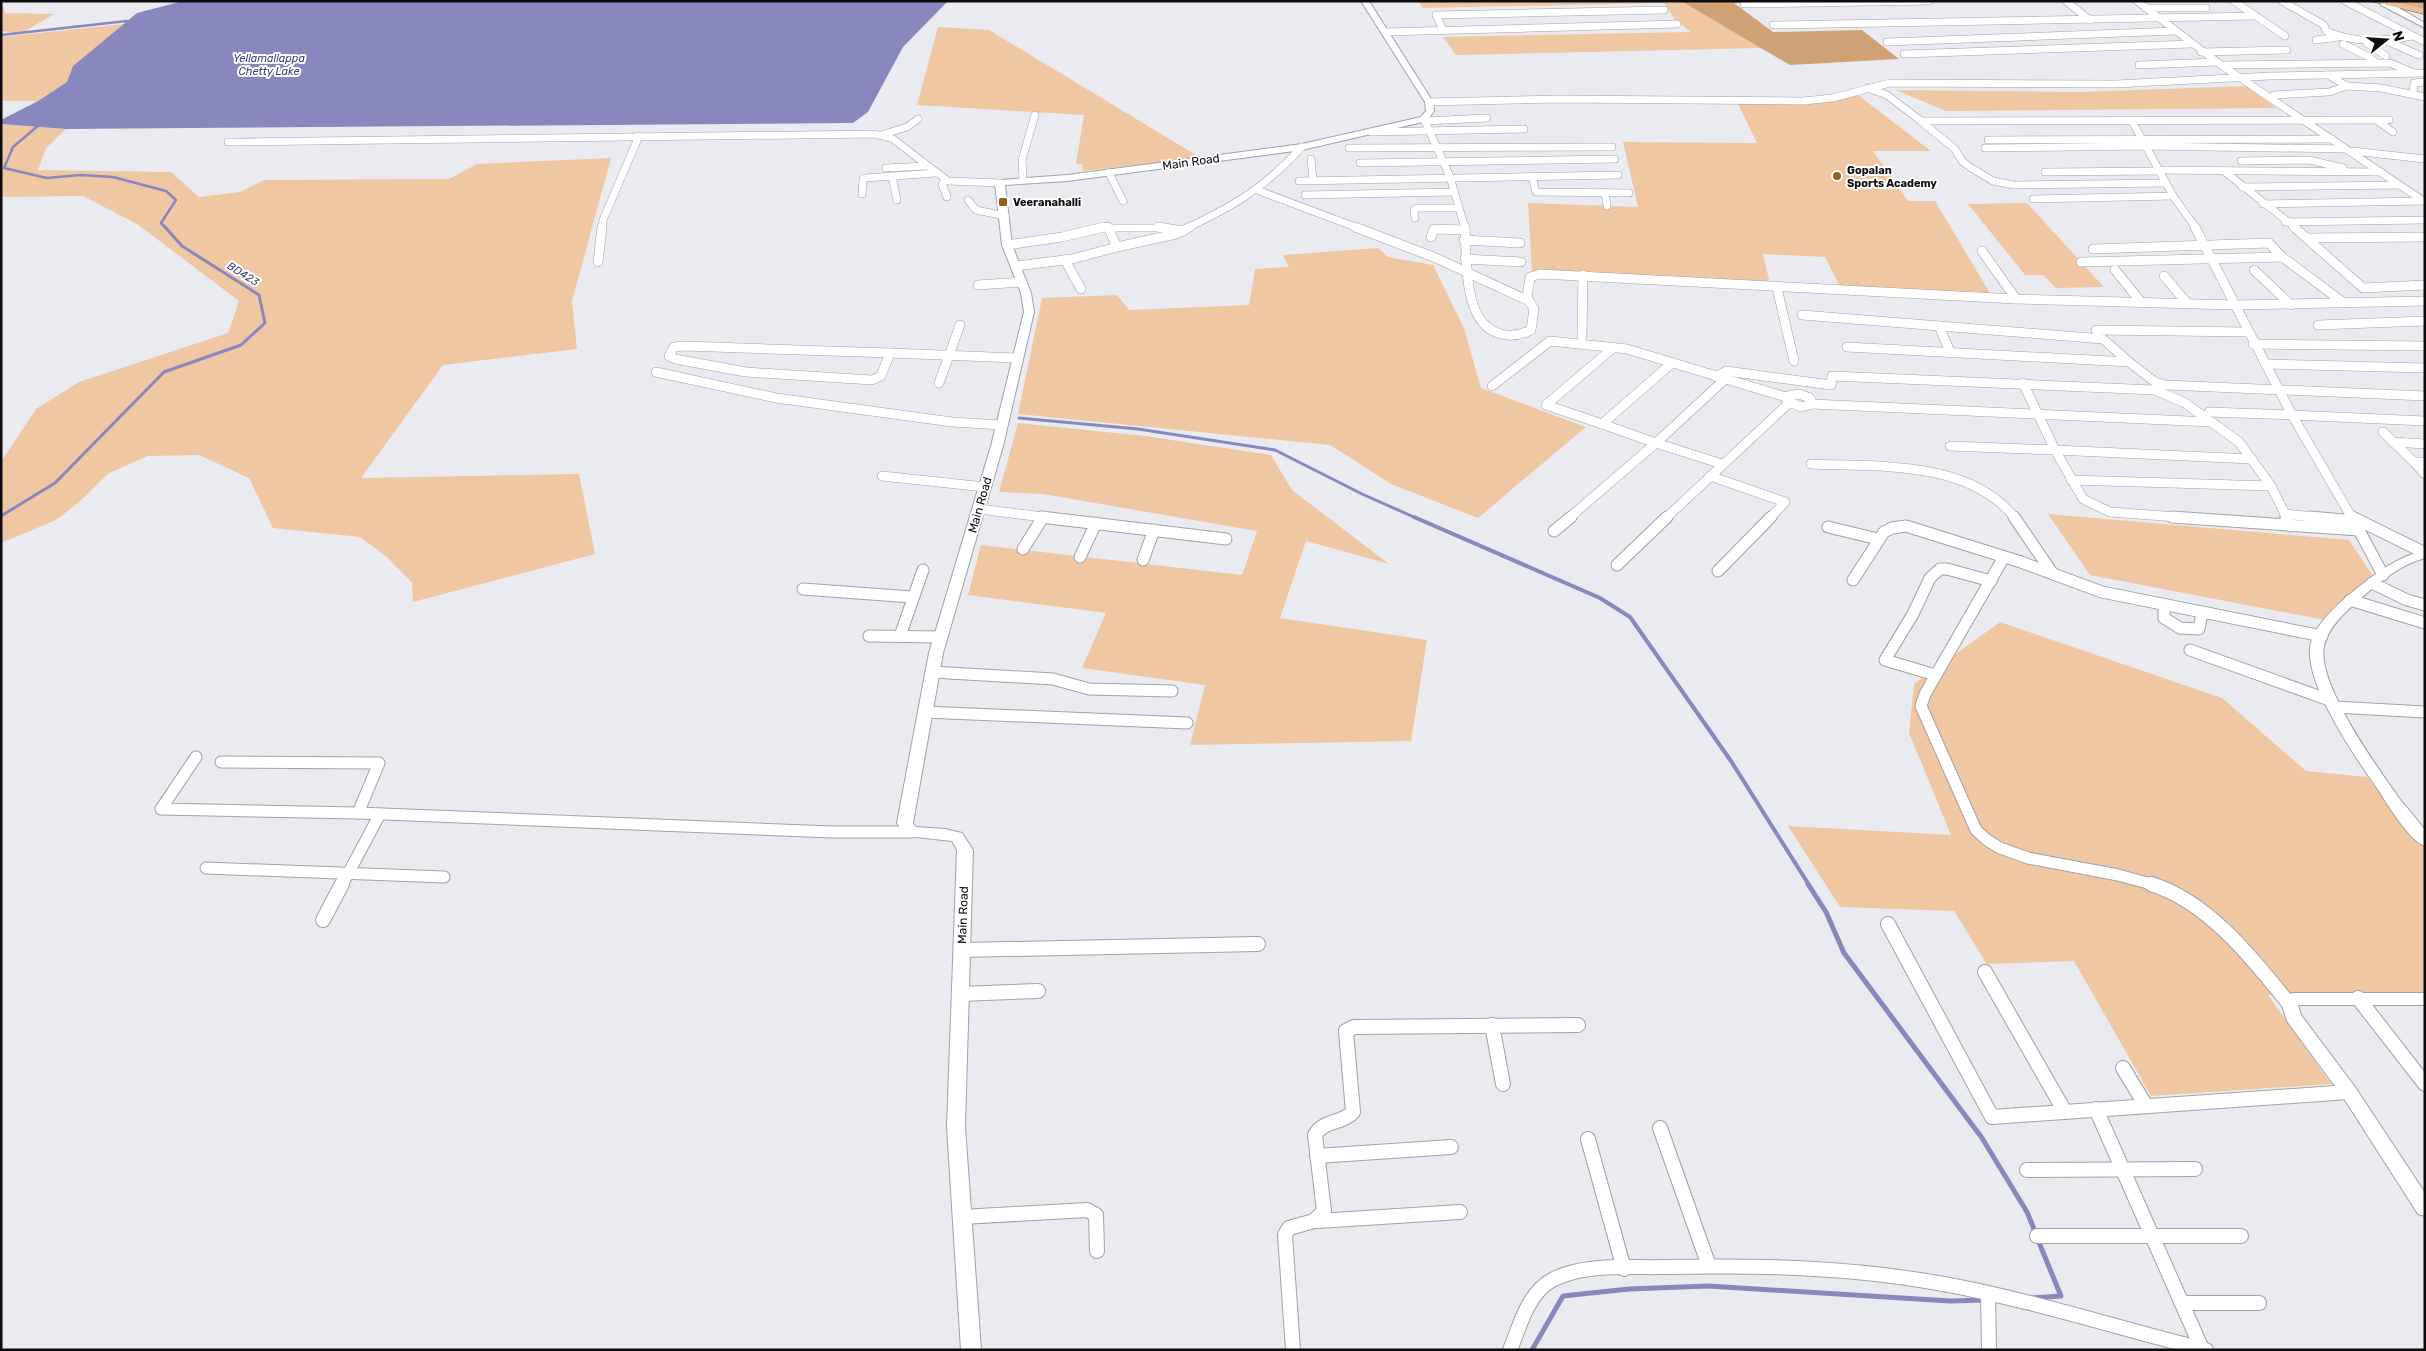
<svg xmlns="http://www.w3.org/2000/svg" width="2426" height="1351" viewBox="0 0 2426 1351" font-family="Rubik,sans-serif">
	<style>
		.green { fill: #f0c7a3 }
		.forest { fill: #d1a176 }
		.water { fill: #8888be }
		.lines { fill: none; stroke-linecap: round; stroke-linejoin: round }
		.stream-far3 { stroke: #8888be; stroke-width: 2.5 }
		.stream-far2 { stroke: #8888be; stroke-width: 3 }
		.stream-far1 { stroke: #8888be; stroke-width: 4 }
		.stream { stroke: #8888be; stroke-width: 5 }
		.minor-far3-casing { stroke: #a1a1a6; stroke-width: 8 }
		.minor-far2-casing { stroke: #a1a1a6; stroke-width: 10 }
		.minor-far1-casing { stroke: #a1a1a6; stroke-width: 13 }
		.minor-casing { stroke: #a1a1a6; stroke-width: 16 }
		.tertiary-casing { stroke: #a1a1a6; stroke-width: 2 }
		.primary-casing { stroke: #916843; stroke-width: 1 }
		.trunk-casing { stroke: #916843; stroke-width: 1 }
		.minor-far3 { stroke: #fff; stroke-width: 7 }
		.minor-far2 { stroke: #fff; stroke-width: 9 }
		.minor-far1 { stroke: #fff; stroke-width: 11 }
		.minor { stroke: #fff; stroke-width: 14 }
		.tertiary { fill: #fff; fill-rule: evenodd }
		.primary { fill: #e8c29f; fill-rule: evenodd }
		.trunk { fill: #e0ae7f; fill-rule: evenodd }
		.poi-dot { fill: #995e1e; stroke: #fff; stroke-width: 2 }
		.labels { text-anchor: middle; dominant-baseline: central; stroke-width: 4; stroke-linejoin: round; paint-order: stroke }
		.far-water-label { font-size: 11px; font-style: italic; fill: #413d81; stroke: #fff }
		.far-poi-label { font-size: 11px; font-weight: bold; fill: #0c0c0e; stroke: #fff; text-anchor: start }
		.street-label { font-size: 12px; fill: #0c0c0e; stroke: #fff }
	</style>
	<rect width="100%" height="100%" fill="#eaebf0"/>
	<g class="green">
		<polygon points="1,1 5,13 54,14 22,33 1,31"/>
		<polygon points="1418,1 1681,1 1762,48 1456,55 1443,37 1691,32 1675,20 1664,3 1423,8"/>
		<polygon points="124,24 73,66 67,82 38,101 1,101 1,37"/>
		<polygon points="938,27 989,30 1201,158 1083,171 1082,164 1076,164 1084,115 917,105"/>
		<polygon points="2246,86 2276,108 1946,111 1896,90 2081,92"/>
		<polygon points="1858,95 1931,151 1873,151 1908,201 1935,201 1991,295 1841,289 1825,257 1763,254 1770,284 1532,271 1528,203 1638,207 1623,142 1757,143 1738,104 1816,104"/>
		<polygon points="1,124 66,129 46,148 38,170 171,172 199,197 240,192 264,180 449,179 477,164 611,158 572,301 577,349 443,365 361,478 579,474 595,554 413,602 412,583 387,557 360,537 273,528 249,478 199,455 148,456 109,473 78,503 56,520 1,543 1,462 36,409 79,382 228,333 239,301 137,224 83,196 1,197"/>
		<polygon points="2027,203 2104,287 2056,288 2043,275 2025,275 1968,204"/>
		<polygon points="1378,248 1388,257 1433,265 1464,328 1481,388 1586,427 1478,518 1391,484 1330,445 1018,414 1042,298 1117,295 1129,310 1249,305 1255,269 1289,267 1283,255"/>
		<polygon points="1018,423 1145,436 1271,455 1292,490 1389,564 1306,541 1280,618 1427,640 1411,741 1190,745 1205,685 1082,668 1106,613 968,595 981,545 1242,575 1257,531 1043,494 999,492"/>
		<polygon points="2048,514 2349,540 2373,576 2325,620 2090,575"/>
		<polygon points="2000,622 2222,698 2306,771 2367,777 2425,847 2425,994 2268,995 2331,1084 2151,1096 2074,961 1987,964 1954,911 1840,907 1788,826 1951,835 1909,733 1914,684"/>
	</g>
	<polygon class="forest" points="1681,1 1784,1 1785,3 1734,3 1773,32 1862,30 1899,59 1790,65"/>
	<polygon class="water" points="183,1 948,1 903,47 868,112 853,123 66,129 1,124 1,120 38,101 67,82 73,66 137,13"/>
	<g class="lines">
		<g class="stream-far3">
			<polyline points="1,35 127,21"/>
			<polyline points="39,125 13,147 4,168 47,178 80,175 113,177 166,191 176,200 161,223 166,228"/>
		</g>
		<g class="stream-far2">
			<polyline points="1019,418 1138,429 1275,450 1362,494 1416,518"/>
			<polyline points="1,516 55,483 164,372 241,345 265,323 259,295 182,246 165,227"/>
		</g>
		<polyline class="stream-far1" points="1414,517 1600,598 1630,617 1731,761 1809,885"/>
		<g class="stream">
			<polyline points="1808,884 1826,912 1844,953 1982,1138 2027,1212 2036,1234"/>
			<polyline points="2031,1298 2061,1296 2038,1240"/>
			<polyline points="1532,1350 1563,1296 1629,1289 1708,1286 1950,1301 1985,1300"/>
		</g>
		<g class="minor-far3-casing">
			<g id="minor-far3">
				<polyline points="2066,1 2090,20"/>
				<polyline points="2137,1 2221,65 2425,202"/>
				<polyline points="2234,1 2285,36"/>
				<path d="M2282,1L2324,25L2326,31C2356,44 2381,41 2413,36"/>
				<polyline points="2345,1 2425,42"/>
				<polyline points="1744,4 1929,1"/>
				<polyline points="2145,8 2206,8"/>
				<polyline points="1773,25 2255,16"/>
				<polyline points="1443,30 1436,15 1664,10"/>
				<polyline points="1386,32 1677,24"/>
				<polyline points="2316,40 2339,37"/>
				<polyline points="2387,41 2419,55"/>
				<polyline points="1887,42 2175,31"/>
				<polyline points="2367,43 2386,56"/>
				<polyline points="2343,44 2369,57 2376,63"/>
				<polyline points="2201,52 2287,50"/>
				<polyline points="1904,54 2192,44"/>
				<polyline points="2139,65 2217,62"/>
				<polyline points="2221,65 2390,63 2414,73"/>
				<polyline points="2347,86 2381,88 2425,97"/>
				<polyline points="1868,88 1887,95 1921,121 2389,120"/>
				<polyline points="2413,93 2414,83 2425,82"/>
				<polyline points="2274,95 2329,92 2347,86 2328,75"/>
				<polyline points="1429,102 1559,99 1804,101 1832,98 1890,83 2116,84 2270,76 2425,73"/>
				<polyline points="1424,119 1450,177 1465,228"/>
				<polyline points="1918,119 1955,149 1962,161 1970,167 1993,181 2014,185 2166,183"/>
				<polyline points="2376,120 2393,132"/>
				<polyline points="1425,121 1487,118"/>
				<polyline points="2132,121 2173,196 2196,228"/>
				<polyline points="1371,132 1524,129"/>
				<polyline points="881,135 907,127 918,119"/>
				<polyline points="1988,140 2332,139"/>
				<polyline points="228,142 875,134 893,139 948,181 1000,183"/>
				<polyline points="1349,148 1612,147"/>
				<polyline points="1985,148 2146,146 2346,149"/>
				<polyline points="2352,151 2425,159"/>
				<polyline points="1311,159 1313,180"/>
				<polyline points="2241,161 2309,160 2343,168"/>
				<polyline points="1360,163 1615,159"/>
				<polyline points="886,168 927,166"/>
				<polyline points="2158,170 2381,172"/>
				<polyline points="2224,171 2296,228"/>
				<polyline points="2045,172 2159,171"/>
				<polyline points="1109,173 1123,201"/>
				<polyline points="892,176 897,200"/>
				<polyline points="1532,176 1536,192 1629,193"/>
				<polyline points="946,180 942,184 947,197"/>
				<polyline points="1023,180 1022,160 1035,115"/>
				<polyline points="1299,181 1618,175"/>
				<polyline points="2242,187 2399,185"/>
				<polyline points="1257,190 1358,228"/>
				<polyline points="1605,192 1607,206"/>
				<polyline points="862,194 863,179 865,178 936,173"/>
				<polyline points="1305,195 1454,192"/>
				<polyline points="2033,199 2173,196"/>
				<polyline points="968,200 976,210 1005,216"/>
				<polyline points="2263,204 2424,201"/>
				<polyline points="1415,218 1414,210 1417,208 1459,208"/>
				<polyline points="2285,222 2425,220"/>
				<polyline points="602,228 603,220 639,136"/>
				<polyline points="1099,228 1166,228"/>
				<path d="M1187,228C1236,205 1265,187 1302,147"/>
			</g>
		</g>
		<g class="minor-far2-casing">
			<g id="minor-far2">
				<polyline points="1158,227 1183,231"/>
				<polyline points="1355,227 1436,258 1529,301"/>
				<path d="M1465,227C1467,258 1462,325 1501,334C1512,337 1521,335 1531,330L1534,309L1527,298L1530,277L1540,274L2016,299L2235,305L2425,301"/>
				<polyline points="2195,227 2292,415 2425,421"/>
				<polyline points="2294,227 2363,288 2425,285"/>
				<polyline points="1431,237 1434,229 1465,230"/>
				<polyline points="2308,238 2425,237"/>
				<polyline points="1464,240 1520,243"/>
				<polyline points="1007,245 1062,237 1104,227"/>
				<polyline points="1117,247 1176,234 1190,227"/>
				<polyline points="2093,249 2269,243 2282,257 2344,303"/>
				<polyline points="1982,251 2016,299"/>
				<polyline points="1465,259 1521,262"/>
				<polyline points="1065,260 1081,289"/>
				<polyline points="598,262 602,227"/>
				<polyline points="2081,262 2282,257"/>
				<polyline points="1016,266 1072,259 1117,247 1108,227"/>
				<polyline points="2115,270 2141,302"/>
				<polyline points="2254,270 2291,305"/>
				<polyline points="2164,276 2187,303"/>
				<polyline points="978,285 1022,282"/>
				<polyline points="1777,288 1794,361"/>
				<polyline points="1802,315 2103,339 2129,362"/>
				<polyline points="2318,325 2425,321"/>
				<polyline points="1939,326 1950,352"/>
				<polyline points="2096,330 2248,332"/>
				<polyline points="1582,337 1583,275"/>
				<polyline points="2253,344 2425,346"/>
				<polygon points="684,346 890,353 881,376 872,380 746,372 675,359 669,356 674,347"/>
				<polyline points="1847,347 2129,362 2155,382 2166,385 2425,396"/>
				<polyline points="1613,348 1546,405 1602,424 1672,363"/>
				<polyline points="890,353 1017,358"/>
				<polyline points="2265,364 2425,368"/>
				<polyline points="656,372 776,398 952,422 1001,425"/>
				<polyline points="1716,377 1726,371 1831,385 1832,376 2155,390 2185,403 2239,442 2271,486 2287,518"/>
				<polyline points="939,383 960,325"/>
				<polyline points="2023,383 2055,450 2252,459"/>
				<polyline points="1492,386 1550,341 1627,349 1786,397"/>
				<polygon points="1799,394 1810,398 1812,404 1801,407 1787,401 1788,396"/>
				<polyline points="1812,404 2212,422"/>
				<polyline points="2209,412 2292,415 2352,518"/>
				<polyline points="2383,432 2414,462 2425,462"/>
				<polyline points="2393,442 2425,444"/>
				<polyline points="1950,446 2055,450 2083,499 2110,512 2190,518"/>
				<polyline points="2414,462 2425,474"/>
				<polyline points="1722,464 1656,443 1724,380"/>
				<path d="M1811,464C1878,467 1969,460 2015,518"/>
				<polyline points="882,476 985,487"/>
				<polyline points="1710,476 1785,502 1770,518"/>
				<polyline points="2071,480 2271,486"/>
				<polyline points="979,509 1051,518"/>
				<polyline points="2285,514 2323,518"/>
				<polyline points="1569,518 1656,443 1602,424"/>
				<polyline points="1666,518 1789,403"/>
			</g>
		</g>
		<g class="minor-far1-casing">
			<g id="minor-far1">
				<polyline points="1041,517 1226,539"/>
				<polyline points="2014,517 2053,574"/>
				<polyline points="2172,517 2359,530"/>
				<polyline points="2286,517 2291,526"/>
				<polyline points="2310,517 2355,521"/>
				<polyline points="2352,517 2383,575"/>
				<polyline points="2352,517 2425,553"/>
				<polyline points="1828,527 1878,539"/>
				<polyline points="1554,531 1571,517"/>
				<polyline points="1023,549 1043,517"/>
				<polyline points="1080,557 1096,523"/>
				<polyline points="2004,557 1925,694 1921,706 1976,830 1987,840 2000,848 2028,858 2118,875 2155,885"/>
				<polyline points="1143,560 1154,530"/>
				<polyline points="1617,565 1667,517"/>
				<polyline points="1718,571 1771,517"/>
				<polyline points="1853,580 1884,532 1892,528 1906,526 2021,562 2102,592 2322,636"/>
				<polyline points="2372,583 2407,600 2425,605"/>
				<polyline points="803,589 912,597"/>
				<polyline points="2350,600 2425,623"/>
				<polyline points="2164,605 2164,618 2180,628 2199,629 2202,613"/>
				<polyline points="869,636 941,637"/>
				<polyline points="900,636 923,570"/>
				<polyline points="2190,650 2332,701"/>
				<polyline points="932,672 1053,679 1089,689 1172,691"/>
				<polyline points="1935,675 1885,660 1913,614 1930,578 1940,569 1947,569 1991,581"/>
				<polyline points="2335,707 2425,712"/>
				<polyline points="924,712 1187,723"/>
				<polyline points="196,757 161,809 358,813 832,832 911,832"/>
				<polyline points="221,762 379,763 358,813"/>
				<polyline points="206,868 444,877"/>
				<polyline points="342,885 380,814"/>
			</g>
		</g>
		<g class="minor-casing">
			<g id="minor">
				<path d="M2151,884C2209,902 2253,959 2290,1005"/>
				<polyline points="323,920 342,884"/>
				<polyline points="1888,924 1992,1117 2349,1092"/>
				<polyline points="962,950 1258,944"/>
				<polyline points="1985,972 2065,1112"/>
				<polyline points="960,994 1038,991"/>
				<polyline points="2358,998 2425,1084"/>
				<polyline points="1492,1025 1503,1084"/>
				<polyline points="2123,1068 2146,1106"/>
				<polyline points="2096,1109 2202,1349"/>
				<polyline points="1660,1128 1709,1266"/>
				<polyline points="1588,1139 1624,1269"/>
				<polyline points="1317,1156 1451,1147"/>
				<polyline points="2027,1170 2195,1169"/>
				<polyline points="962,1217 1087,1210 1096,1215 1097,1251"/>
				<polyline points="1318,1221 1460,1212"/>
				<polyline points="2037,1236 2241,1236"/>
				<polyline points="1988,1294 1989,1350"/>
				<polyline points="2182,1303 2259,1303"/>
				<path d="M1293,1350L1285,1235L1289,1228L1314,1221L1324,1211L1315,1135C1323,1120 1342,1124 1353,1112L1346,1031L1354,1027L1578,1025"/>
				<path d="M1510,1350C1520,1326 1527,1294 1552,1280C1583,1263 1629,1268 1664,1267C1756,1265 1848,1267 1938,1283C2029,1299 2117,1328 2206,1350"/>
			</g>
		</g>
		<g class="tertiary-casing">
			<g id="tertiary">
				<polygon points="1361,1 1369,1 1433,102 1434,111 1427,121 1302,150 1067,181 1005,185 1012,245 1031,293 1034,312 1003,446 943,653 913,823 916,827 945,829 962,833 973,850 965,1127 981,1350 961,1350 947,1127 957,850 952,841 906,836 897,823 929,653 991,446 1024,312 1021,293 1002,245 995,183 1000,180 1067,175 1302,144 1421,117 1426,111 1425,102"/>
				<polygon points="2381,1 2387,1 2425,23 2425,28 2381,5"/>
				<path d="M2425,550V558C2399,565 2377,584 2358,601C2344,613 2328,628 2324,646C2316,683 2377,767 2399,798C2404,805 2422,824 2425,831C2426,835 2425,842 2425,846C2410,842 2386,802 2377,788C2355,757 2307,687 2310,649C2312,625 2339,603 2356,589C2378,572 2397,557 2425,550Z"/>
				<polygon points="2293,993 2425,993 2425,1005 2298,1005 2301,1015 2355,1087 2425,1193 2425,1216 2418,1214 2343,1097 2287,1021 2282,1005 2287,995"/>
			</g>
		</g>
		<g class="primary-casing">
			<polygon id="primary" points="2370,1 2391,1 2425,8 2425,14"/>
		</g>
		<g class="trunk-casing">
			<polygon id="trunk" points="2393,1 2425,3 2425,9"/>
		</g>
		<use href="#minor-far3" class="minor-far3"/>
		<use href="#minor-far2" class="minor-far2"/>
		<use href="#minor-far1" class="minor-far1"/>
		<use href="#minor" class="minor"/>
		<use href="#tertiary" class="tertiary"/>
		<use href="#primary" class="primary"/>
		<use href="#trunk" class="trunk"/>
	</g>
	<g class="poi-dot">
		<circle cx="1837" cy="176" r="5"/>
		<rect x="998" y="197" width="10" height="10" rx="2.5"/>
	</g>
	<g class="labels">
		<g class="far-water-label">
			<text x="269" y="58">Yellamallappa<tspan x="269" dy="13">Chetty Lake</tspan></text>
			<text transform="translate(243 274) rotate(32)">BD423</text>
		</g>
		<g class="far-poi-label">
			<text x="1847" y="170">Gopalan<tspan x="1847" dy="13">Sports Academy</tspan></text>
			<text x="1013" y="202">Veeranahalli</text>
		</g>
		<g class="street-label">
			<text transform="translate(1191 162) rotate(-8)">Main Road</text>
			<text transform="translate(980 505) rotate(-74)">Main Road</text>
			<text transform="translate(963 915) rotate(-88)">Main Road</text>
		</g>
	</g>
	<rect width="2426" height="1351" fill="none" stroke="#0c0c0e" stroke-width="5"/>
	<g transform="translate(2386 40) rotate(73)" stroke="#ffffff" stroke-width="4" paint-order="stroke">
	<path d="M0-4L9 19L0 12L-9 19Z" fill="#0c0c0e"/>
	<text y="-8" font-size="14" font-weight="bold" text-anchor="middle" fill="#0c0c0e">N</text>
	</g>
</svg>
